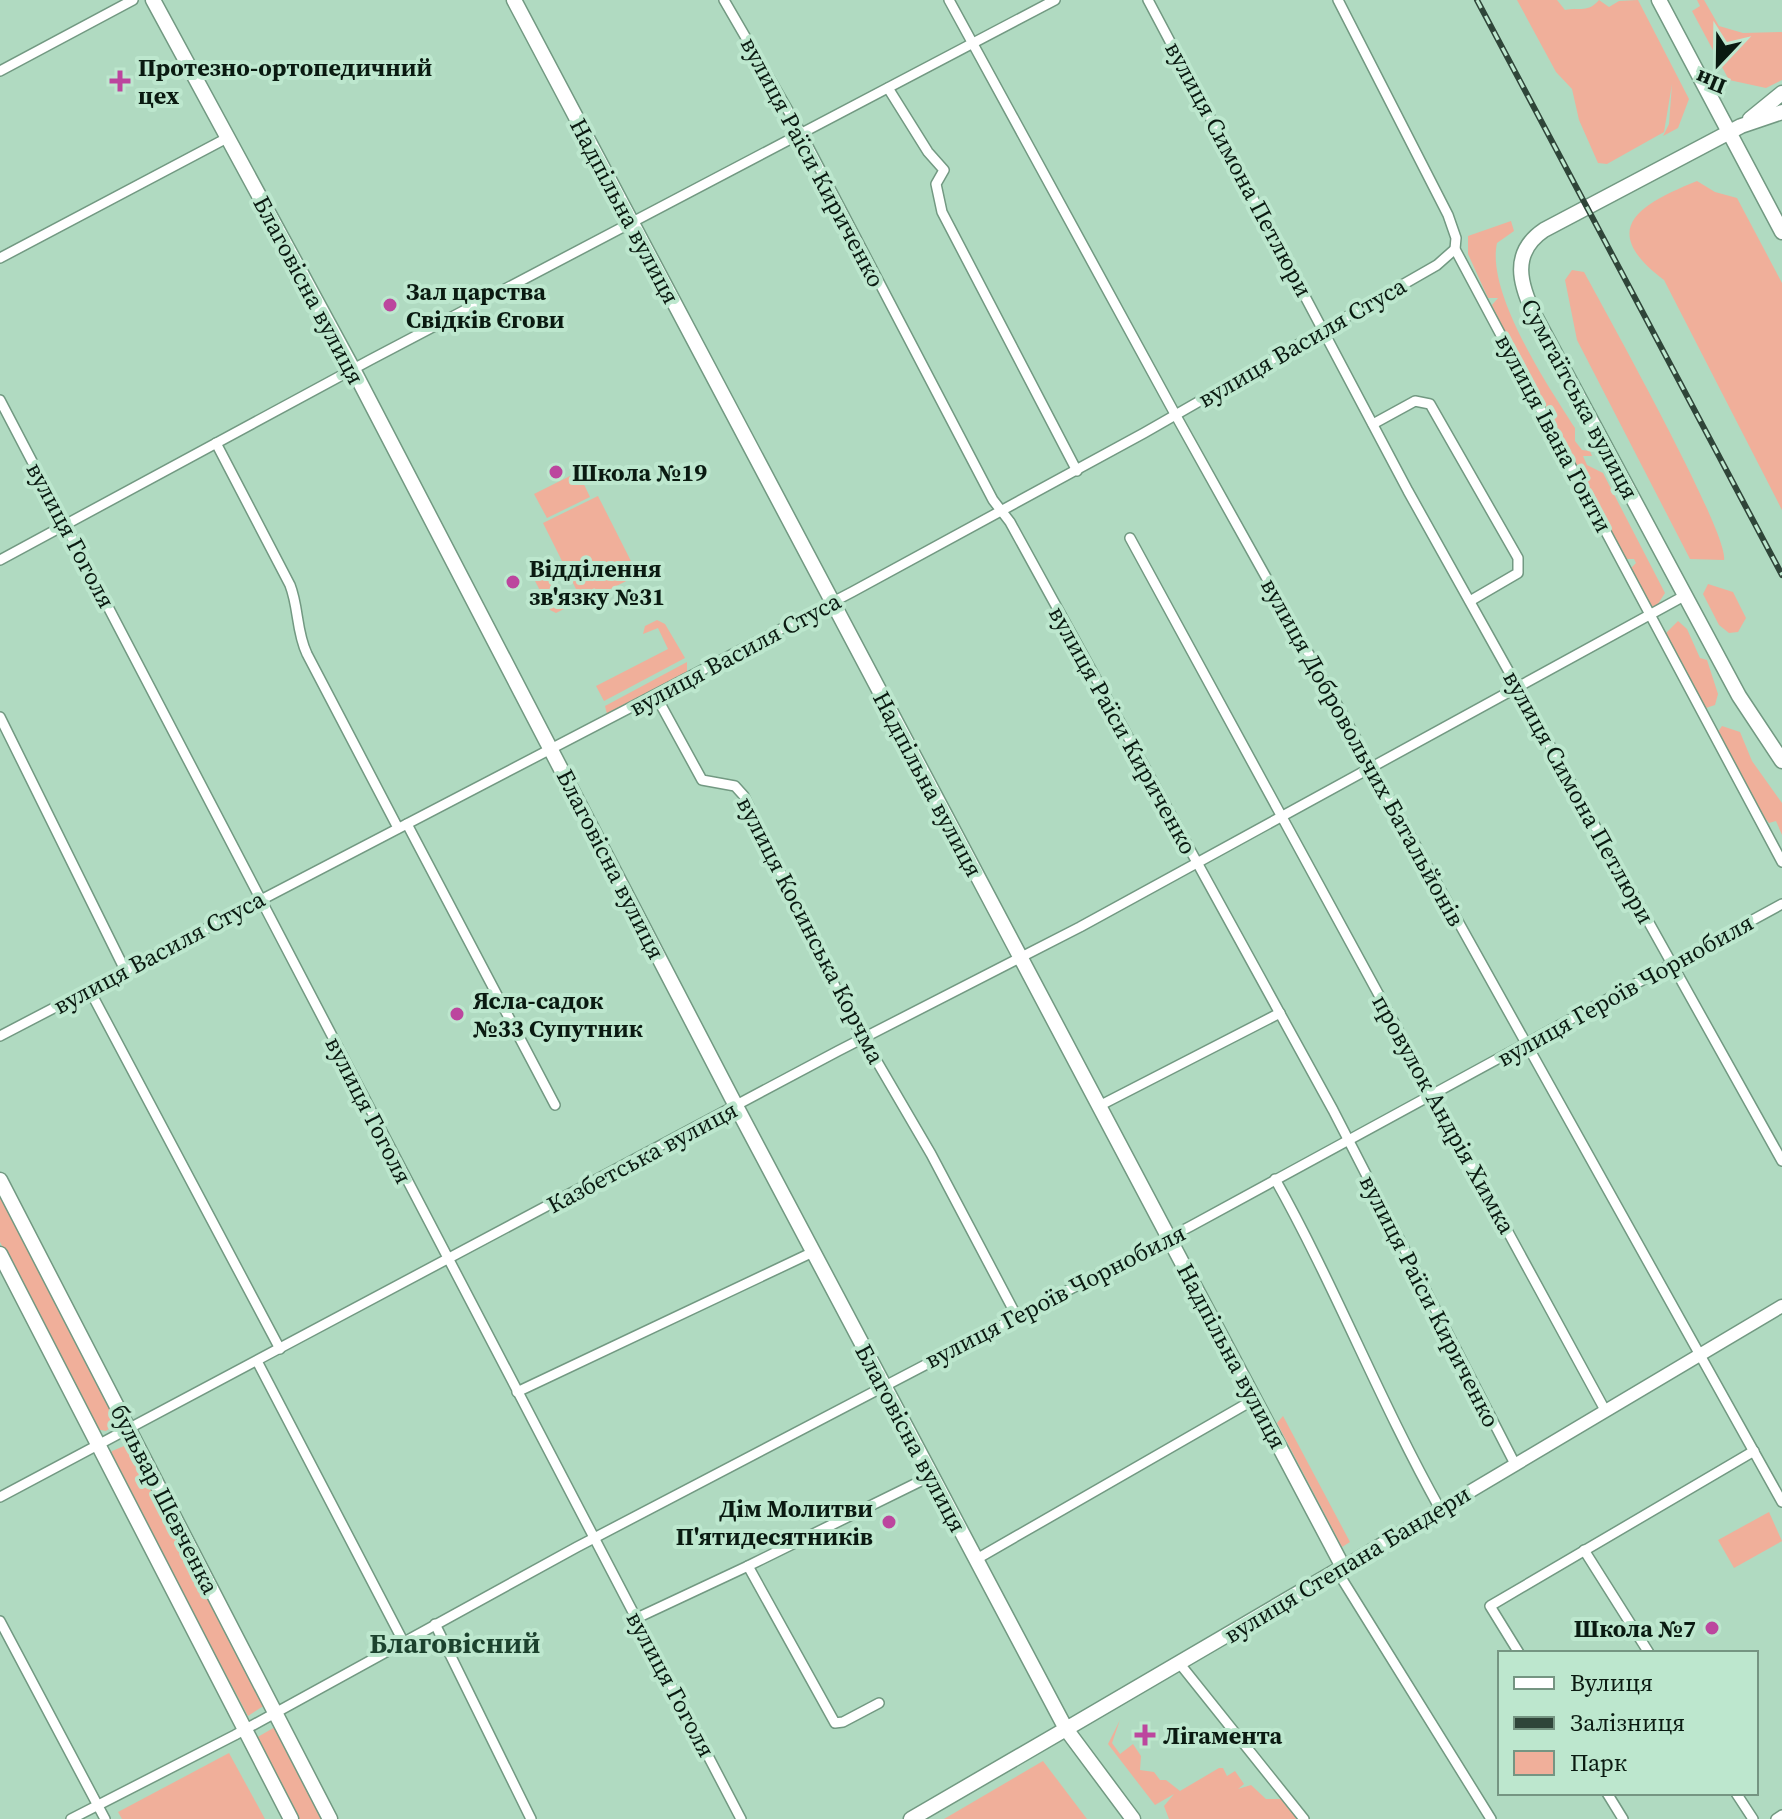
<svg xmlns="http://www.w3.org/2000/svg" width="1782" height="1819" viewBox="0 0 1782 1819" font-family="'Source Serif 4',serif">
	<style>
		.green { fill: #f0af9a }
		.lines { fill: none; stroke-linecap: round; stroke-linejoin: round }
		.minor-casing { stroke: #729982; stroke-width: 12 }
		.tertiary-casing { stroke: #729982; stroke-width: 15 }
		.secondary-casing { stroke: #729982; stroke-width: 17 }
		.primary-casing { stroke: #729982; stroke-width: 17 }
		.minor { stroke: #fff; stroke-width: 9 }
		.tertiary { stroke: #fff; stroke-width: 12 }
		.secondary { stroke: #fff; stroke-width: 14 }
		.primary { stroke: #fff; stroke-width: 14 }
		.rail-casing { stroke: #2f4539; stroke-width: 6 }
		.rail { stroke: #bde7ce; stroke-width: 3; stroke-dasharray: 9; stroke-linecap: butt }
		.poi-dot { fill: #bc469e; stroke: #bde7ce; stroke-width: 3 }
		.labels { text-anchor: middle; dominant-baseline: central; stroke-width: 8; stroke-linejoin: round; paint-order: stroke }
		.poi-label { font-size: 24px; font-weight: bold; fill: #0a1a11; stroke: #bde7ce; text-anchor: start }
		.street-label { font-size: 24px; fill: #0a1a11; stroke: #bde7ce }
		.quarter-label { font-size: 28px; font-weight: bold; fill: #1c422e; stroke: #bde7ce }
	</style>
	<rect width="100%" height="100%" fill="#b0dac1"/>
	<g class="green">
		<path d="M1517,0H1557L1565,10C1580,7 1588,13 1599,0L1609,7L1619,1L1638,0L1689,99L1678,128L1663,136L1669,124L1672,84L1664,132L1607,164L1598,163L1579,120L1572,89L1556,72Z"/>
		<polygon points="1697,0 1704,0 1719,26 1743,33 1782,32 1782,80 1766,88 1729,80 1692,11 1700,6"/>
		<path d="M1697,181L1715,192L1737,198L1782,283V510L1664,280C1596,229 1640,204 1697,181Z"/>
		<path d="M1511,221L1514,231L1497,243C1486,293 1548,386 1575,428V441L1582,450L1590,451L1592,456H1583L1587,465L1603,473L1665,593L1656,607L1650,608L1630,569L1636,563L1634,559H1623L1514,354L1492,305L1498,298H1488L1468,254V236Z"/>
		<path d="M1572,270L1584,272C1605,311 1730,535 1724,560L1690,559L1577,340L1565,280Z"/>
		<polygon points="578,472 590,497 547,518 534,494"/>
		<polygon points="598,496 638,575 583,603 543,523"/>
		<polygon points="546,569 568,607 556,613 550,610 534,579"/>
		<polygon points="1708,584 1733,592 1746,618 1738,632 1729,633 1719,625 1703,594"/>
		<polygon points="657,620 665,624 685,658 604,701 596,686 668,649 658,628 643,634 645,626"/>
		<polygon points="1678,621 1687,629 1700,658 1707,660 1718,694 1715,705 1706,708 1665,634"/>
		<polygon points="687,662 687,675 607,714 605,706"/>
		<polygon points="1722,726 1740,732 1752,761 1782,803 1782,835 1776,821 1769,823 1755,806 1717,733"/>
		<polygon points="0,1191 118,1421 106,1431 96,1429 0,1242"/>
		<polygon points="1283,1416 1350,1542 1342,1547 1277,1423"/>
		<polygon points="129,1444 265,1705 248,1716 110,1456 112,1451"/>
		<polygon points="1769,1512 1782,1541 1734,1568 1718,1540"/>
		<polygon points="1120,1720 1112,1743 1120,1754 1133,1744 1141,1756 1140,1770 1154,1772 1160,1780 1166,1780 1180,1791 1219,1768 1223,1768 1227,1776 1235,1771 1244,1784 1238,1789 1251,1785 1266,1799 1281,1799 1299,1819 1169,1819 1164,1806 1174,1794 1155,1805 1108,1744"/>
		<polygon points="275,1727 324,1819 298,1819 256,1738"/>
		<polygon points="229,1753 265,1819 122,1819 118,1812"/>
		<polygon points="1043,1761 1087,1819 944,1819"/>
	</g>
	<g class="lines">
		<g class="minor-casing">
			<g id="minor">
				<polyline points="724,0 800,131 993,500 1010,522 1333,1110 1515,1464"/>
				<polyline points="949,0 1175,414 1782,1502"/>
				<polyline points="1148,0 1408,491 1782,1161"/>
				<polyline points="1338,0 1448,215 1456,238 1455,249 1782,862"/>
				<polyline points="0,71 133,0"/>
				<polyline points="888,88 928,152 944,170 936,184 942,212 1077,471"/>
				<polyline points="0,258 227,138"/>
				<polyline points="0,400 741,1819"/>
				<polyline points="1373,424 1415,401 1430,404 1518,558 1518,573 1470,601"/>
				<path d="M216,443L290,585C299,608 296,631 307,654L398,828"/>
				<polyline points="1130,538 1605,1410"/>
				<polyline points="0,560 370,360 1055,0"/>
				<polyline points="656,696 702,780 735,786 744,796 844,1005 931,1154 1016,1315"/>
				<polyline points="0,717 125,970"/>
				<polyline points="407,824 555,1105"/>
				<polyline points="89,989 280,1349"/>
				<polyline points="0,1036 852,592 1144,433 1437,265 1455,249"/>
				<polyline points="1101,1105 1280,1013"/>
				<path d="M1275,1179C1335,1286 1380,1402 1440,1509"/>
				<polyline points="257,1361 403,1641"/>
				<polyline points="517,1392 813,1252"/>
				<polyline points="0,1497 838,1051 1080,927 1684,596"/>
				<polyline points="1584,1550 1649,1653"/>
				<polyline points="975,1560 1255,1399"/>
				<polyline points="1337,1571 1491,1819"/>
				<polyline points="637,1618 748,1566"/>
				<polyline points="0,1621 105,1819"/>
				<polyline points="435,1624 531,1819"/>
				<polyline points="1519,1653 1490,1606 1754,1451"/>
				<polyline points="1180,1664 1304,1819"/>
				<polyline points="879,1703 843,1722 835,1723 748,1566 931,1476"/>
				<polyline points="1607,1793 1623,1819"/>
				<polyline points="1736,1793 1753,1819"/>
				<polyline points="71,1819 235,1735 577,1547 1191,1226 1782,904"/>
				<polyline points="1776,1819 1782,1815"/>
			</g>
		</g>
		<g class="tertiary-casing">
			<polyline id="tertiary" points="1343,1567 1782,1306"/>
		</g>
		<g class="secondary-casing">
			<g id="secondary">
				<polyline points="153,0 353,369 736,1106 1066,1729 1343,1567 514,0"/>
				<polyline points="1659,0 1782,232"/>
				<polyline points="0,1180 330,1819"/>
				<polyline points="0,1254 291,1819"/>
			</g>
		</g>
		<g class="primary-casing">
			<g id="primary">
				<path d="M1782,112L1741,126L1544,230C1510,253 1520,285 1535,316L1739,696L1782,761"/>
				<polyline points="1750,119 1782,93"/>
				<polyline points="911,1819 1066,1729 1133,1819"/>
			</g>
		</g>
		<use href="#minor" class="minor"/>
		<use href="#tertiary" class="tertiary"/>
		<use href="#secondary" class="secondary"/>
		<use href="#primary" class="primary"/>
		<g class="rail-casing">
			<polyline id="rail" points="1477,0 1782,575"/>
		</g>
		<use href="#rail" class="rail"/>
	</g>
	<g class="poi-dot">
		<path d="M116 69h8v8h8v8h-8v8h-8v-8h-8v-8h8z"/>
		<circle cx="390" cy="305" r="8"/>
		<circle cx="556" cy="472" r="8"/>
		<circle cx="513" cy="582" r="8"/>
		<circle cx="457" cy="1014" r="8"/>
		<circle cx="889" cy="1522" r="8"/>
		<circle cx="1712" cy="1628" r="8"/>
		<path d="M1141 1723h8v8h8v8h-8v8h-8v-8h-8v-8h8z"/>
	</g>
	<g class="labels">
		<g class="poi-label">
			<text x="138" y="67">Протезно-ортопедичний<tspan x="138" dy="28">цех</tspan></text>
			<text x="406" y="291">Зал царства<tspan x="406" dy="28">Свідків Єгови</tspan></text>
			<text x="572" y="472">Школа №19</text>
			<text x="529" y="568">Відділення<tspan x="529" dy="28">зв'язку №31</tspan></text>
			<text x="473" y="1000">Ясла-садок<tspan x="473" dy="28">№33 Супутник</tspan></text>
			<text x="873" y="1508" text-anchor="end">Дім Молитви<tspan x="873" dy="28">П'ятидесятників</tspan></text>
			<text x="1696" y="1628" text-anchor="end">Школа №7</text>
			<text x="1163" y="1735">Лігамента</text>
		</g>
		<g class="street-label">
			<text transform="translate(813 162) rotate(62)">вулиця Раїси Кириченко</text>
			<text transform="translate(1239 169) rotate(62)">вулиця Симона Петлюри</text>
			<text transform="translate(625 211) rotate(62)">Надпільна вулиця</text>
			<text transform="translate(309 290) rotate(62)">Благовісна вулиця</text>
			<text transform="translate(1302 342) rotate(-30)">вулиця Василя Стуса</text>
			<text transform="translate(1580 399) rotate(62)">Сумгаїтська вулиця</text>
			<text transform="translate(1554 433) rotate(62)">вулиця Івана Гонти</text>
			<text transform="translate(71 535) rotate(62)">вулиця Гоголя</text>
			<text transform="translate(735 654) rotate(-28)">вулиця Василя Стуса</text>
			<text transform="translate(1123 730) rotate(61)">вулиця Раїси Кириченко</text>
			<text transform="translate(1363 752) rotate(61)">вулиця Добровольчих Батальйонів</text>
			<text transform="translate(928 784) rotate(62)">Надпільна вулиця</text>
			<text transform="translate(1579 797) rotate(61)">вулиця Симона Петлюри</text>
			<text transform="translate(611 864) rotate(63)">Благовісна вулиця</text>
			<text transform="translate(811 930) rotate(63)">вулиця Косинська Корчма</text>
			<text transform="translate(159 952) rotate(-28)">вулиця Василя Стуса</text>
			<text transform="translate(1625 990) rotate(-29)">вулиця Героїв Чорнобиля</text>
			<text transform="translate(369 1110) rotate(63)">вулиця Гоголя</text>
			<text transform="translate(1444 1114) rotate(61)">провулок Андрія Химка</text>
			<text transform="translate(642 1157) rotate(-28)">Казбетська вулиця</text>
			<text transform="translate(1055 1296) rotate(-27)">вулиця Героїв Чорнобиля</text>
			<text transform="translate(1430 1301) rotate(63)">вулиця Раїси Кириченко</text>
			<text transform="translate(1232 1356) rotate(62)">Надпільна вулиця</text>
			<text transform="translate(911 1438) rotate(62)">Благовісна вулиця</text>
			<text transform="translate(165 1499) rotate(63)">бульвар Шевченка</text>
			<text transform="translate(1347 1564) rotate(-31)">вулиця Степана Бандери</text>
			<text transform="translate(671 1684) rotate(62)">вулиця Гоголя</text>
		</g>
		<g class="quarter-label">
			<text x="455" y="1643">Благовісний</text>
		</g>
	</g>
	<rect x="1498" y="1651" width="260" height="144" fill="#bde7ce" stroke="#759582" stroke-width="2"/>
	<rect x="1514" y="1677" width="40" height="12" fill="#ffffff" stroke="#759582" stroke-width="2"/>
	<text x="1570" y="1691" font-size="24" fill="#0a1a11">Вулиця</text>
	<rect x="1514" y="1717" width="40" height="12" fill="#2f4539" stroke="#759582" stroke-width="2"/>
	<text x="1570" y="1731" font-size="24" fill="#0a1a11">Залізниця</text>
	<rect x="1514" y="1751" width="40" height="24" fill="#f0af9a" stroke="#759582" stroke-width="2"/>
	<text x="1570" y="1771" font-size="24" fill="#0a1a11">Парк</text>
	<g transform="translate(1718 64) rotate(202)" stroke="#bde7ce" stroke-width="6" paint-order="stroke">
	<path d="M0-6L14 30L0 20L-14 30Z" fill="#0a1a11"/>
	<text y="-12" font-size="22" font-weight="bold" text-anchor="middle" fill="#0a1a11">Пн</text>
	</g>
</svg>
